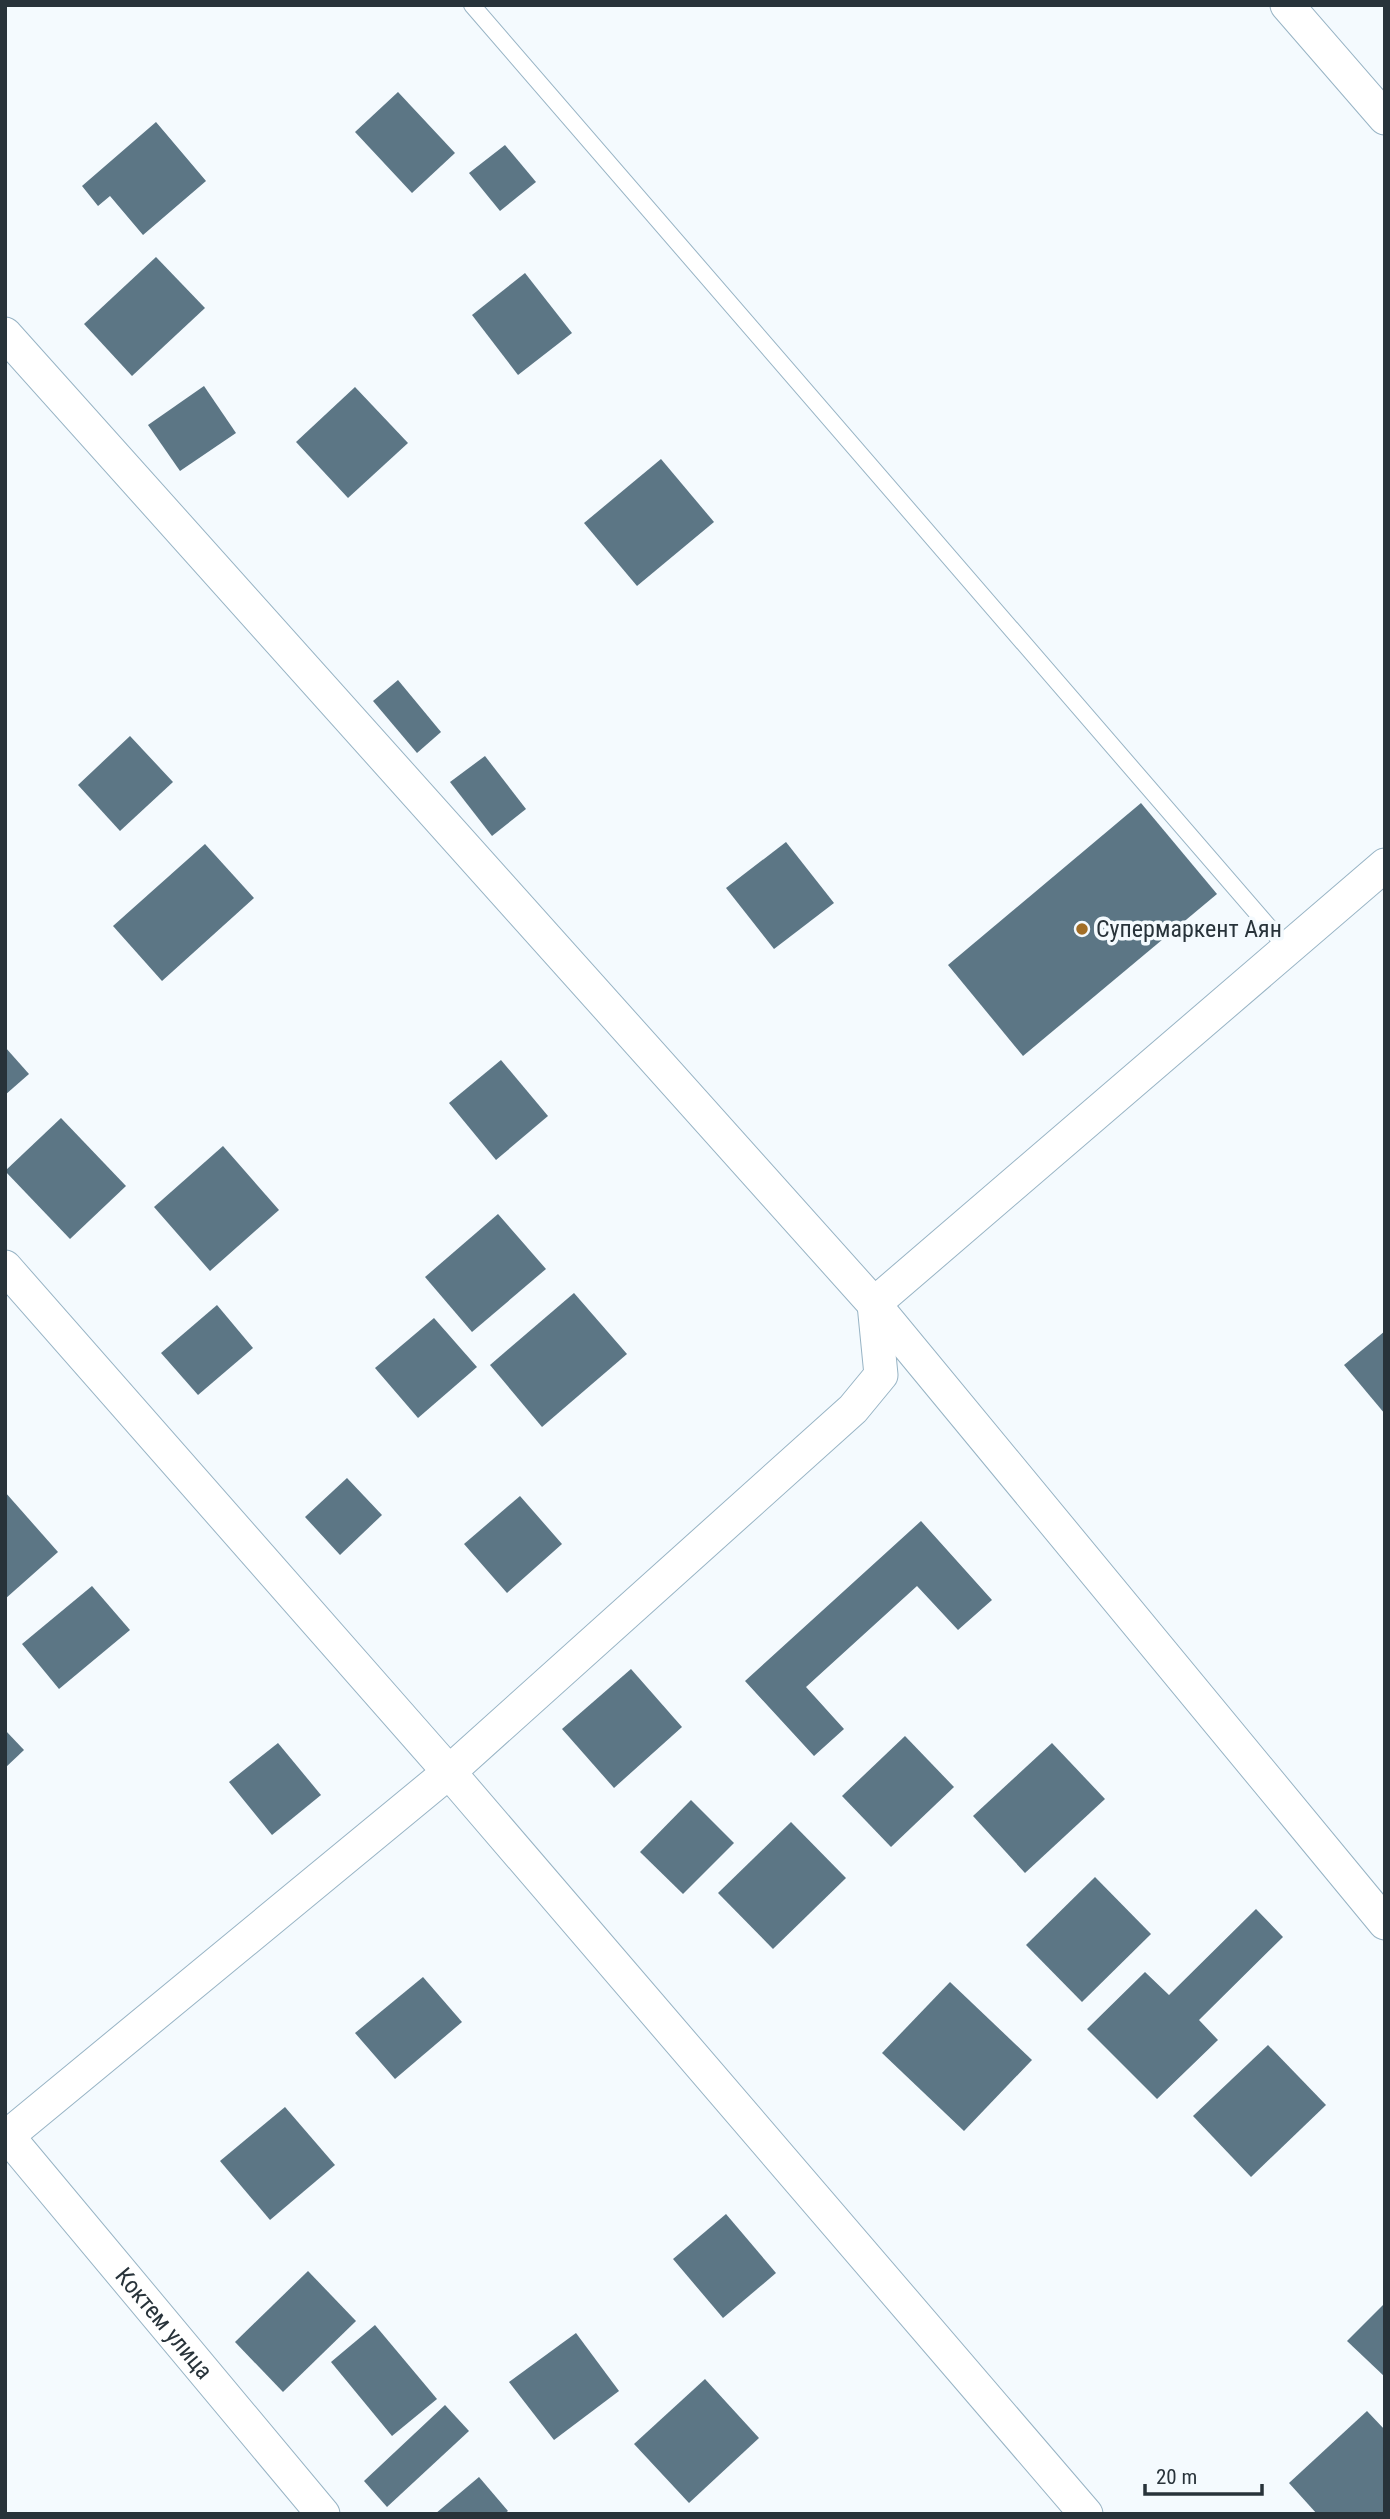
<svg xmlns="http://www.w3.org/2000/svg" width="1390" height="2519" viewBox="0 0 1390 2519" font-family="'Roboto Condensed',sans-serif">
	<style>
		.building { fill: #5c7685 }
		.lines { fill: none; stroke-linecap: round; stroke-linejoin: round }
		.lane-casing { stroke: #98b4c5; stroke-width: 18 }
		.street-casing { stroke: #98b4c5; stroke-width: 35 }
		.lane { stroke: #fff; stroke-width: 16 }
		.street { stroke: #fff; stroke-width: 33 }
		.poi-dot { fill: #a26e26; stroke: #f4fafe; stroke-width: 2.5 }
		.labels { text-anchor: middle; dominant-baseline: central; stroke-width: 7; stroke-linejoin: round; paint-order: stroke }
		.poi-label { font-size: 24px; fill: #28333a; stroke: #f4fafe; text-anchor: start }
		.street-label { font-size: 24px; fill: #28333a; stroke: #f4fafe }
	</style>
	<rect width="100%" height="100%" fill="#f4fafe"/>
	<g class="building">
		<polygon points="398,92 455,153 412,193 355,132"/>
		<polygon points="156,122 206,181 143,235 110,196 98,206 82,186"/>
		<polygon points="505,145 536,182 500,211 469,173"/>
		<polygon points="156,257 205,308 132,376 84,324"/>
		<polygon points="525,273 572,333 518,375 472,315"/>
		<polygon points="204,386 236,433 180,471 148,425"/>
		<polygon points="355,387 408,443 348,498 296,442"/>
		<polygon points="661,459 714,522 637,586 584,523"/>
		<polygon points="398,680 441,732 417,753 373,701"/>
		<polygon points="130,736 173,782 120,831 78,785"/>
		<polygon points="485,756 526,809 492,836 450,782"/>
		<polygon points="1141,803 1217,894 1023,1056 948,965"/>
		<polygon points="786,842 834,903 774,949 726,888"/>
		<polygon points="205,844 254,898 162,981 113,926"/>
		<polygon points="5,1047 29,1074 5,1095"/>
		<polygon points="501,1060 548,1116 496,1160 449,1103"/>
		<polygon points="61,1118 126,1186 70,1239 5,1171"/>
		<polygon points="223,1146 279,1210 210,1271 154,1207"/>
		<polygon points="498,1214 546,1269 472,1332 425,1277"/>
		<polygon points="574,1293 627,1354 542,1427 490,1365"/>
		<polygon points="217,1305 253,1348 198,1395 161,1353"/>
		<polygon points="434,1318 477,1367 418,1418 375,1368"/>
		<polygon points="1385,1331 1385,1414 1344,1365"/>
		<polygon points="347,1478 382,1515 340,1555 305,1517"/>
		<polygon points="5,1492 58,1552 5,1599"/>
		<polygon points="520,1496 562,1544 507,1593 464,1544"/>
		<polygon points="921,1521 992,1600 958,1630 917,1586 806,1687 844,1729 814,1756 745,1681"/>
		<polygon points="92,1586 130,1630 59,1689 22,1644"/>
		<polygon points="631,1669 682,1727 614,1788 562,1729"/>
		<polygon points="5,1730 24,1750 5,1768"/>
		<polygon points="905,1736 954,1787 891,1847 842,1796"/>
		<polygon points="278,1743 321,1795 272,1835 229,1782"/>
		<polygon points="1052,1743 1105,1799 1025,1873 973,1816"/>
		<polygon points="691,1800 734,1843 683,1894 640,1852"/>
		<polygon points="791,1822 846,1878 773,1949 718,1893"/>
		<polygon points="1095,1877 1151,1934 1082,2002 1026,1945"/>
		<polygon points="1256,1909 1283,1937 1199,2020 1218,2040 1157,2099 1087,2029 1145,1972 1169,1995"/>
		<polygon points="423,1977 462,2022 395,2079 355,2033"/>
		<polygon points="950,1982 1032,2060 964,2131 882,2053"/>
		<polygon points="1268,2045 1326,2105 1251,2177 1193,2116"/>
		<polygon points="285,2107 335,2165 270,2220 220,2161"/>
		<polygon points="726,2214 776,2273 723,2318 673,2259"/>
		<polygon points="308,2271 356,2321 283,2392 235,2342"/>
		<polygon points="1385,2303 1385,2377 1347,2341"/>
		<polygon points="375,2325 437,2399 392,2436 331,2362"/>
		<polygon points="576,2333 619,2391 554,2440 509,2382"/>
		<polygon points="705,2379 759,2438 689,2503 634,2444"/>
		<polygon points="445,2405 469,2431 387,2507 364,2481"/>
		<polygon points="1367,2411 1385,2430 1385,2514 1317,2514 1289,2483"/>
		<polygon points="479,2477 508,2511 504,2514 435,2514"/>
	</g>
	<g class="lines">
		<g class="lane-casing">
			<polyline id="lane" points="472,5 1288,949"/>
		</g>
		<g class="street-casing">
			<g id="street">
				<polyline points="1287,5 1385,118"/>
				<polyline points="5,334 874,1304 1385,1923"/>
				<polyline points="5,1267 449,1772 1086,2514"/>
				<path id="s1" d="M5,2133L323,2514"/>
				<polyline points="5,2138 449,1772 853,1409 881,1375 874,1304 1385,865"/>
			</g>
		</g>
		<use href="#lane" class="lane"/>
		<use href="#street" class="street"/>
	</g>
	<circle class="poi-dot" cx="1082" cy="929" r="7"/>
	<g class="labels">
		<g class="poi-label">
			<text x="1096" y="929">Супермаркент Аян</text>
		</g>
		<g class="street-label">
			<text stroke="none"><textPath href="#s1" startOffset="248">Коктем улица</textPath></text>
		</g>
	</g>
	<rect width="1390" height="2519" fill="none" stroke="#28333a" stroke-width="14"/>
	<path d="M1145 2484v10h117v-10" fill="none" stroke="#28333a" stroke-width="3.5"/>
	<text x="1156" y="2484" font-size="21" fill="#28333a" stroke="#f4fafe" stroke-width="5" paint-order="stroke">20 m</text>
</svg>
